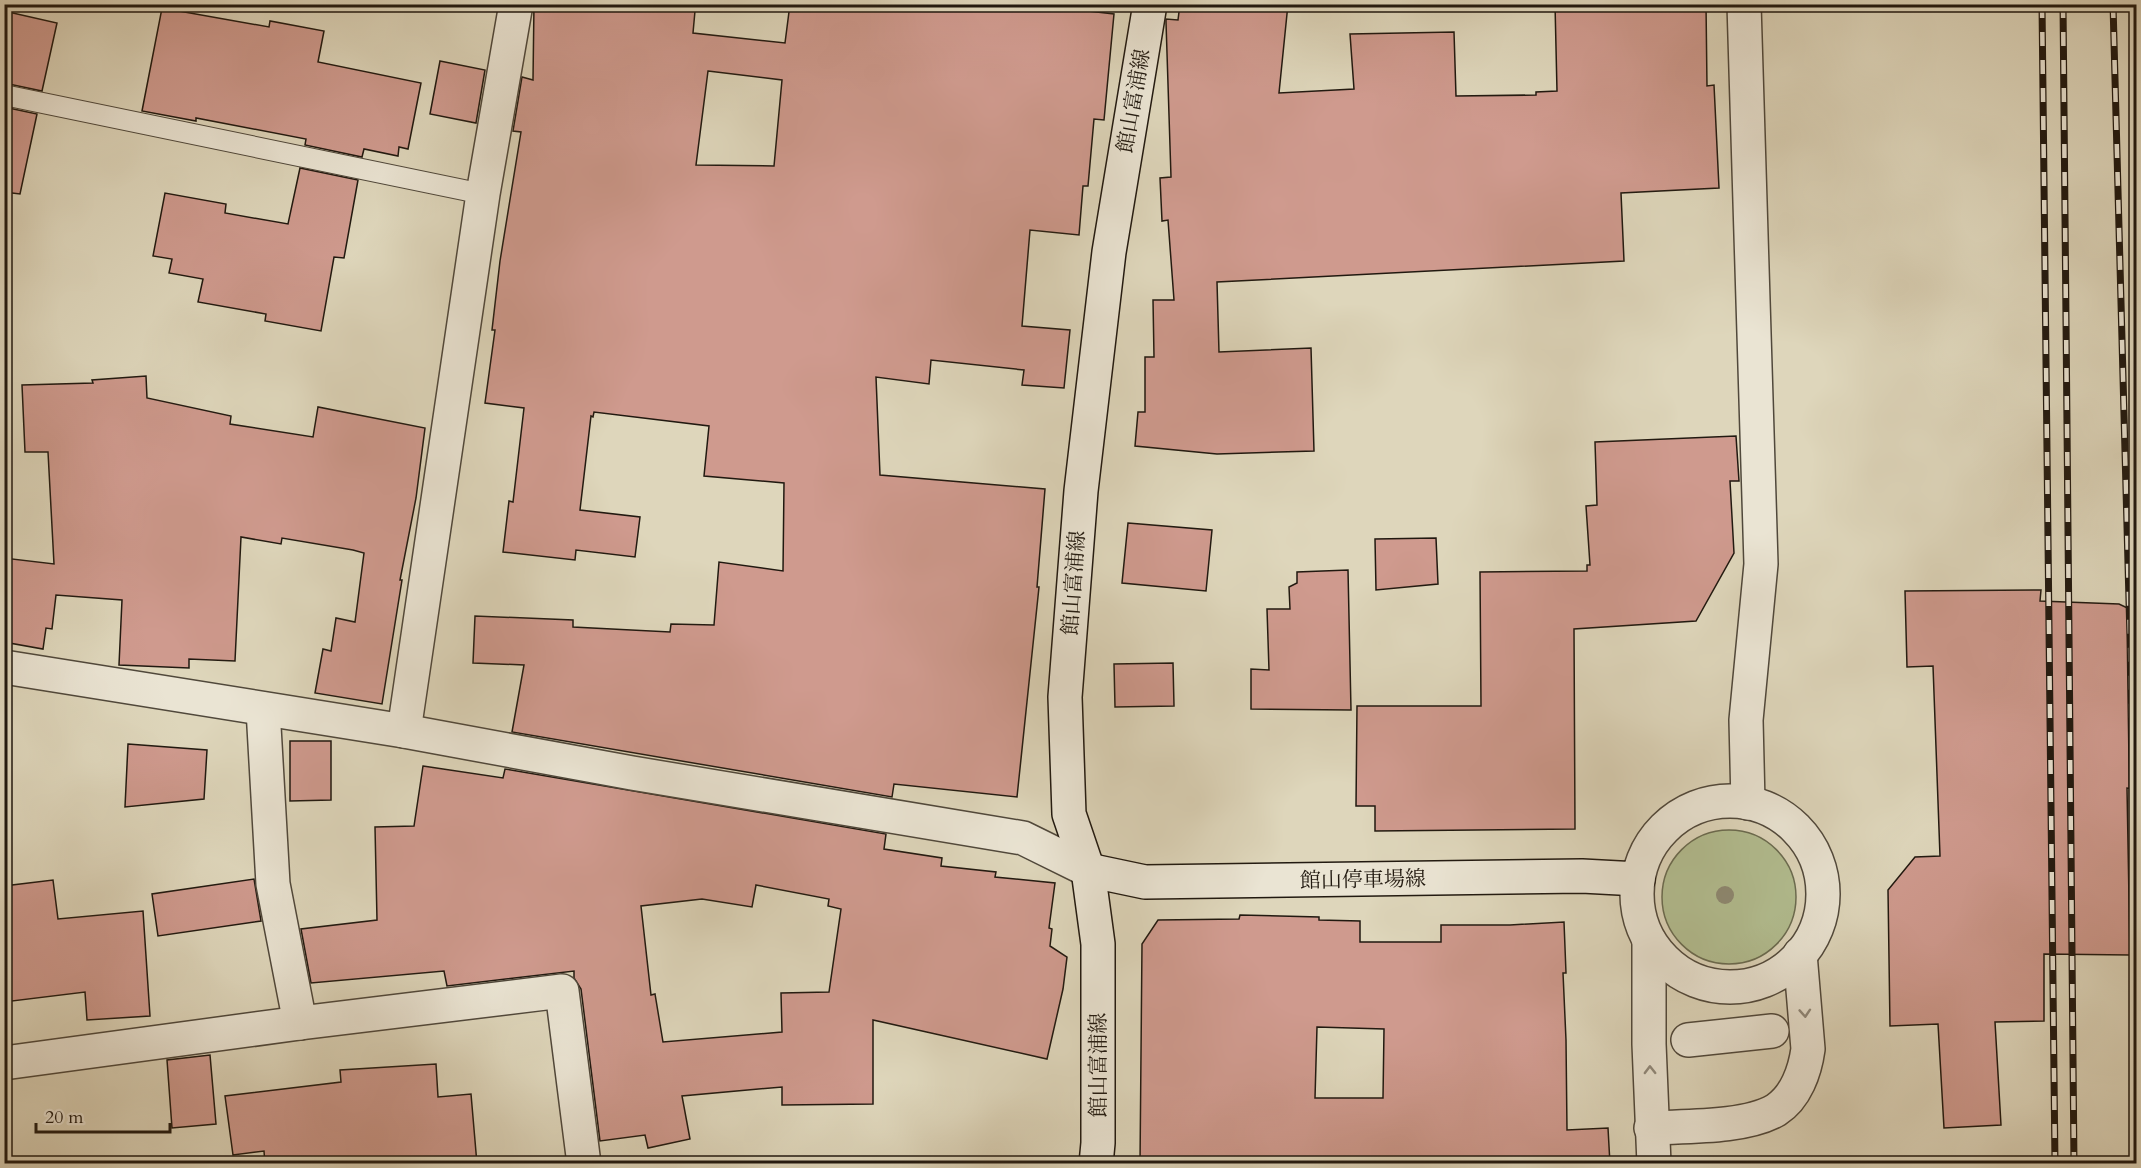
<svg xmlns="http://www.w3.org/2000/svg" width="2141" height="1168" viewBox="0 0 2141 1168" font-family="Cardo,'Noto Serif JP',serif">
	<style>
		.green { fill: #b2bd90; stroke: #6a6b50; stroke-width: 1.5 }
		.building { fill: #cf9a8e; stroke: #211910; stroke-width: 1.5; fill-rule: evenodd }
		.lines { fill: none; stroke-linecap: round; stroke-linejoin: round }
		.lane-casing { stroke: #50483b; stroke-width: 22 }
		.street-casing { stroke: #50483b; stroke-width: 36 }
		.secondary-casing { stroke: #211910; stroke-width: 36 }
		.lane { stroke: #eae4d3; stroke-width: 20 }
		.street { stroke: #eae4d3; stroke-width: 33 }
		.secondary { stroke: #eae4d3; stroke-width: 33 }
		.rail-casing { stroke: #211910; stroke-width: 7 }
		.rail { stroke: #eae4d3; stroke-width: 4.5; stroke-dasharray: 14; stroke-linecap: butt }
		.tree { fill: #8e8972 }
		.oneway { stroke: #90897b }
		.labels { text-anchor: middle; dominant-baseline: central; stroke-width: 6; stroke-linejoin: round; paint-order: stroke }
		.street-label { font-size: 21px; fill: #211910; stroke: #eae4d3 }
	</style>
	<rect width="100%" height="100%" fill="#ded6bb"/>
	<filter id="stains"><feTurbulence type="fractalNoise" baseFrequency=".00333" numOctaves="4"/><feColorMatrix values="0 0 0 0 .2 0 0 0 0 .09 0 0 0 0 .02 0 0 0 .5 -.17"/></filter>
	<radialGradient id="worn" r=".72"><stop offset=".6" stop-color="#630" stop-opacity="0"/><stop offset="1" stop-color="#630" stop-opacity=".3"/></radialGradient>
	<circle class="green" cx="1729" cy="897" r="67"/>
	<g class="building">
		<path d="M534,4H633L695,11L693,33L785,43L790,4H1027L1114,14L1104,120L1094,119L1088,186H1083L1079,235L1030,230L1022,326L1070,330L1064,388L1022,385L1024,370L931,360L929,384L876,377L880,475L1045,489L1037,587H1039L1017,797L894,784L892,797L512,732L524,665L473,663L475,616L573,620V627L670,632L671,624L714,625L719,562L783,571L784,483L704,476L709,426L594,412L593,417L591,416L580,510L640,517L635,557L576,550L575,560L503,552L509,501L513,502L524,408L485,403L495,330H492L500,261L521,132L513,131L522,77L533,80ZM708,71L782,80L774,166L696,165Z"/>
		<polygon points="1180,4 1288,4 1279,93 1354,89 1350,34 1454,32 1456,96 1536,95 1536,92 1557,91 1555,4 1706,4 1707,86 1714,85 1719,188 1621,193 1624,261 1217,282 1219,352 1311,348 1314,451 1217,454 1135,446 1138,412 1145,412 1145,357 1154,357 1153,300 1174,300 1168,220 1162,221 1160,178 1171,177 1166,22 1166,19 1178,20"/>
		<polygon points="162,8 269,27 270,21 324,31 318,62 421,83 408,149 399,147 398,156 364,149 362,157 305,145 306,139 196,118 196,121 142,111"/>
		<polygon points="4,11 57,23 42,91 4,83"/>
		<polygon points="440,61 485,70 476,123 430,114"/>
		<polygon points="4,107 37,114 20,194 4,192"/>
		<polygon points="300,168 358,180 344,258 334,257 321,331 265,321 266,314 198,302 203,279 169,273 172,259 153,256 165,193 226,204 225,213 288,224"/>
		<polygon points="146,376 147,398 231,416 230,424 313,437 318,407 425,428 416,498 400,580 402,580 382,704 315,693 323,649 331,651 336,618 355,622 364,553 353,550 282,538 281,544 241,537 235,661 189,659 189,668 119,665 122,600 56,595 52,629 46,628 43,649 4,642 4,558 54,564 48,452 25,452 22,385 93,383 92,380"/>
		<polygon points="1736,436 1739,481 1730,481 1734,553 1696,621 1574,629 1575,829 1375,831 1375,806 1356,806 1357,706 1481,706 1480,572 1587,571 1587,565 1590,565 1586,506 1597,505 1595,442"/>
		<polygon points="1128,523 1212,530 1206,591 1122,583"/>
		<polygon points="1436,538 1438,584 1376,590 1375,539"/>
		<polygon points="1348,570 1351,710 1251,709 1251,669 1269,670 1267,609 1290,609 1289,587 1297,583 1297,572"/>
		<polygon points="2041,590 2040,601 2119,604 2136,612 2136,789 2127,788 2130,955 2044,954 2044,1021 1995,1022 2001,1125 1944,1128 1938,1024 1890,1026 1888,890 1915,857 1940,856 1933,666 1907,667 1905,591"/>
		<polygon points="1173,663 1174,706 1115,707 1114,664"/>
		<polygon points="290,741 331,741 331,800 290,801"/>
		<polygon points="128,744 207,750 204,799 125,807"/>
		<path d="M423,766L503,778L505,769L886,834L884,849L942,858L941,866L996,872L995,877L1055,883L1049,928L1052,929L1050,946L1067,957L1063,989L1047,1059L873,1020V1104L782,1105V1087L682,1096L690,1139L648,1148L645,1135L600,1141L581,989L574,978V971L447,986L444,971L311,983L301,929L377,920L375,827L414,826ZM756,885L829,899L828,906L841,909L829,992L781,993L782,1032L663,1042L655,994L651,995L641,906L702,899L752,907Z"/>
		<polygon points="254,879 261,921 158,936 152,894"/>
		<polygon points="53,880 58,919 143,911 150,1016 87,1020 85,992 4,1002 4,886"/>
		<path d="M1240,915L1319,917V920L1360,921V942H1441V925H1510L1564,922L1566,973H1563L1566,1040L1567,1130L1608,1128L1610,1164H1140L1142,944L1158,920L1239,919ZM1317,1027L1384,1029L1383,1098H1315Z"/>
		<polygon points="210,1055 216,1124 172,1128 167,1060"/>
		<polygon points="436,1064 438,1097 471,1094 477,1164 265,1164 264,1151 233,1155 225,1096 341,1082 340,1070"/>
	</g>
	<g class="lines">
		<g class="lane-casing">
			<polyline id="lane" points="4,95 483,194"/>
		</g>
		<g class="street-casing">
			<g id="street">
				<polyline points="1744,4 1761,564 1746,720 1748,803"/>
				<polyline points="4,667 404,731 632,773 1023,838 1088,870"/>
				<polyline points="263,709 273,884 300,1023"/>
				<polyline points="404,731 483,194 516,4"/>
				<circle cx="1730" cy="894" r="93"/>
				<polyline points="1649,941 1649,1044 1654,1164"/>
				<polyline points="1688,1040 1772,1031"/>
				<polyline points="4,1063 300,1023 562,991 584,1164"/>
				<path d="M1651,1128C1687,1126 1745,1128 1776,1110C1796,1097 1805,1071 1808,1049L1800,954"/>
			</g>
		</g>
		<g class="secondary-casing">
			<g id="secondary">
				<polyline points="1088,870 1145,882 1582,876 1638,879"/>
				<polyline points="1096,1164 1098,1143 1098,944 1088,870 1069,814 1065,697 1081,491 1109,252 1150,4"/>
			</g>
		</g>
		<use href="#lane" class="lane"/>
		<use href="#street" class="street"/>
		<use href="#secondary" class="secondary"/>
		<g class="rail-casing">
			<g id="rail">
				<polyline points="2042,4 2055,1164"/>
				<polyline points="2063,4 2074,1164"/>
				<polyline points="2113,4 2130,638 2136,1066"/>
			</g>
		</g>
		<use href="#rail" class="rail"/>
	</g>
	<circle class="tree" cx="1725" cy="895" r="9"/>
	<defs><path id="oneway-chevron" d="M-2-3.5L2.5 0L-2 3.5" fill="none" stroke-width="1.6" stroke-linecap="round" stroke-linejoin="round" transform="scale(1.5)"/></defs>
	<g class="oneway">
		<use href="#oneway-chevron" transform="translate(1805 1013) rotate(86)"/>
		<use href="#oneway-chevron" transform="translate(1650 1070) rotate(-91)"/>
	</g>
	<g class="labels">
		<g class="street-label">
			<text transform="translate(1134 101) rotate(-80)">館山富浦線</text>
			<text transform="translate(1074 583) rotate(-86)">館山富浦線</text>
			<text transform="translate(1363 880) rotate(-1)">館山停車場線</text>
			<text transform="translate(1098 1065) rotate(-90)">館山富浦線</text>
		</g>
	</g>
	<rect width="2141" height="1168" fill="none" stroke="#ded6bb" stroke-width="24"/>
	<rect x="6" y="6" width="2129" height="1156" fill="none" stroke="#211910" stroke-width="3"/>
	<rect x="12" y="12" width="2117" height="1144" fill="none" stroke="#211910" stroke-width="1.5"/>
	<path d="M36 1123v9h134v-9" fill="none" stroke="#211910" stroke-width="3"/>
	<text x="45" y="1123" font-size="18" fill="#211910" stroke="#eae4d3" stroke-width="4.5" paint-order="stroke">20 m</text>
	<rect width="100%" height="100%" filter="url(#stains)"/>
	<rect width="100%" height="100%" fill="url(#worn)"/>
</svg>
